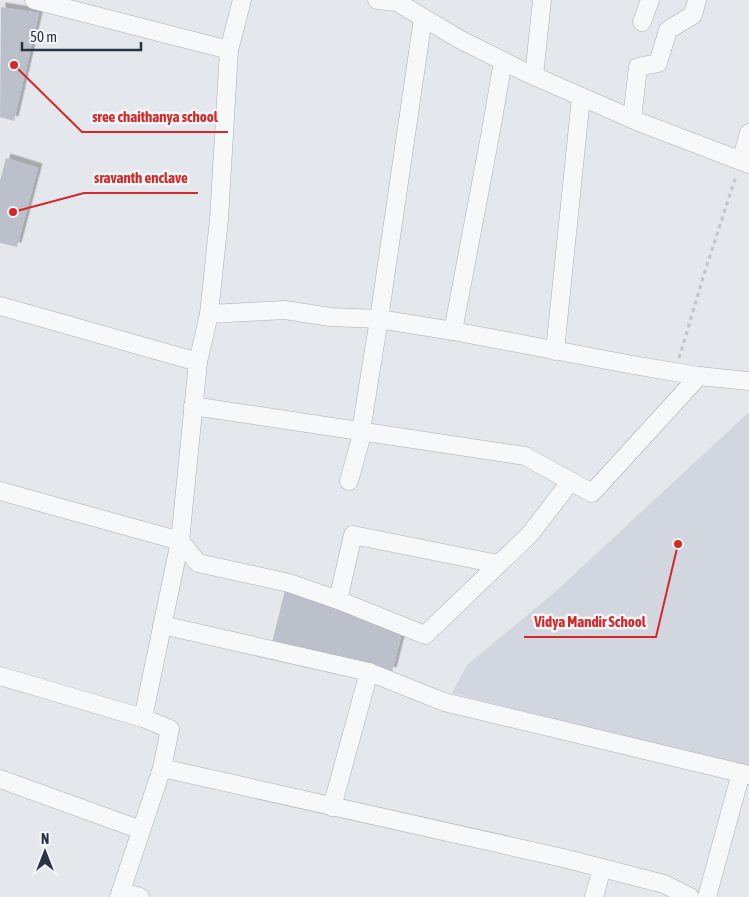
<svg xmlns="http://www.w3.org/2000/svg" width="749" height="897" viewBox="0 0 749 897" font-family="'Asap Condensed',sans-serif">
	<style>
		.built { fill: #d2d6de }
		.building { fill: #bbc0ca; filter: url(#shadow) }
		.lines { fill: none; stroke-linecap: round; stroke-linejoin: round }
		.minor-casing { stroke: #a9aeb7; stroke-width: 19 }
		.path { stroke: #c2c5cb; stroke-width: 3; stroke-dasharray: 4 4; stroke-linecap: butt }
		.minor { stroke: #f7f8fa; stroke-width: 18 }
		.leader { fill: none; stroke: #d62828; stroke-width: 2 }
		.callout-dot { fill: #d62828; stroke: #f4f6f9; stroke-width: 2 }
		.callout-label { font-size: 15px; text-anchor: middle; font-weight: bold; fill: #d62828; stroke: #f4f6f9; stroke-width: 5; stroke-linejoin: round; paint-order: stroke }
	</style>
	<defs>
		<filter id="shadow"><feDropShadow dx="4.5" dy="-4.5" stdDeviation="0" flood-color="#0004"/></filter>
	</defs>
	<rect width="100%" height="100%" fill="#e4e7ec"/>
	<polygon class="built" points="749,412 749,768 452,693 467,665 555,592"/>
	<g class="building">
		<polygon points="1,7 39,13 14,121 0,117"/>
		<polygon points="6,158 38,168 17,247 0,243 0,181"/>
		<polygon points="285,590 402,628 400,641 392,672 272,643"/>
	</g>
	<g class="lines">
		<g class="minor-casing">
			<g id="minor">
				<polyline points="34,0 229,50 219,219 209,314"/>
				<polyline points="377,0 397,2 459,39 525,72 639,122 749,164"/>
				<polyline points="642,22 650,0"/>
				<polyline points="229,50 242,0"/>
				<polyline points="534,76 542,0"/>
				<polyline points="632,119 638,67 658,63 668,30 693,15 697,0"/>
				<polyline points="741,161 749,133"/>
				<polyline points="0,306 198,362 209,314 285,310 330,317 379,319 453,331 633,365 699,376 749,381"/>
				<polyline points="453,331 490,136 503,61"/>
				<polyline points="555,351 581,97"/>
				<polyline points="193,406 525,456 592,493 699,376"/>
				<polyline points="349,481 361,438 361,431 379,319 423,18"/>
				<polyline points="0,491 180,541 198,362"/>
				<polyline points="180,541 198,563 289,583 338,600 425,635 530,534 571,481"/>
				<polyline points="338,600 353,535 498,564"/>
				<polyline points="162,625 369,672 444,702 749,775"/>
				<polyline points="0,676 143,718 180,541"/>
				<polyline points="143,718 170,729 162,768 563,858 664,884 690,897"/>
				<polyline points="0,779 141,830"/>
				<polyline points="332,807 369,672"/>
				<polyline points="121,891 140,897"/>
				<polyline points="119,897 162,768"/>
				<polyline points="594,897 602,868"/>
				<polyline points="707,897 741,773"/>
			</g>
		</g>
		<polyline class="path" points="679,358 706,268 736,176"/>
		<use href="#minor" class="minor"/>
	</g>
	<path class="leader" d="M14 65L82 132H228M13 212L84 193H198M678 544L656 637H524"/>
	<g class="callout-dot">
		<circle cx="14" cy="65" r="5"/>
		<circle cx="13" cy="212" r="5"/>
		<circle cx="678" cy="544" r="5"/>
	</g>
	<g class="callout-label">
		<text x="155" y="122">sree chaithanya school</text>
		<text x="141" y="183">sravanth enclave</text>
		<text x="590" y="627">Vidya Mandir School</text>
	</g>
	<g transform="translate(45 852)" stroke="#f4f6f9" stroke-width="4" paint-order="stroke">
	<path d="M0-4L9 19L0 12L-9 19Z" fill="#2b3445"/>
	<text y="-8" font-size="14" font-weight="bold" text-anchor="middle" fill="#2b3445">N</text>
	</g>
	<path d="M22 42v8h119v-8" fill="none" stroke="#2b3445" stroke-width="2.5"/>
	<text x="30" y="42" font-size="15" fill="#2b3445" stroke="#f4f6f9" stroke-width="4" paint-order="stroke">50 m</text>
</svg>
